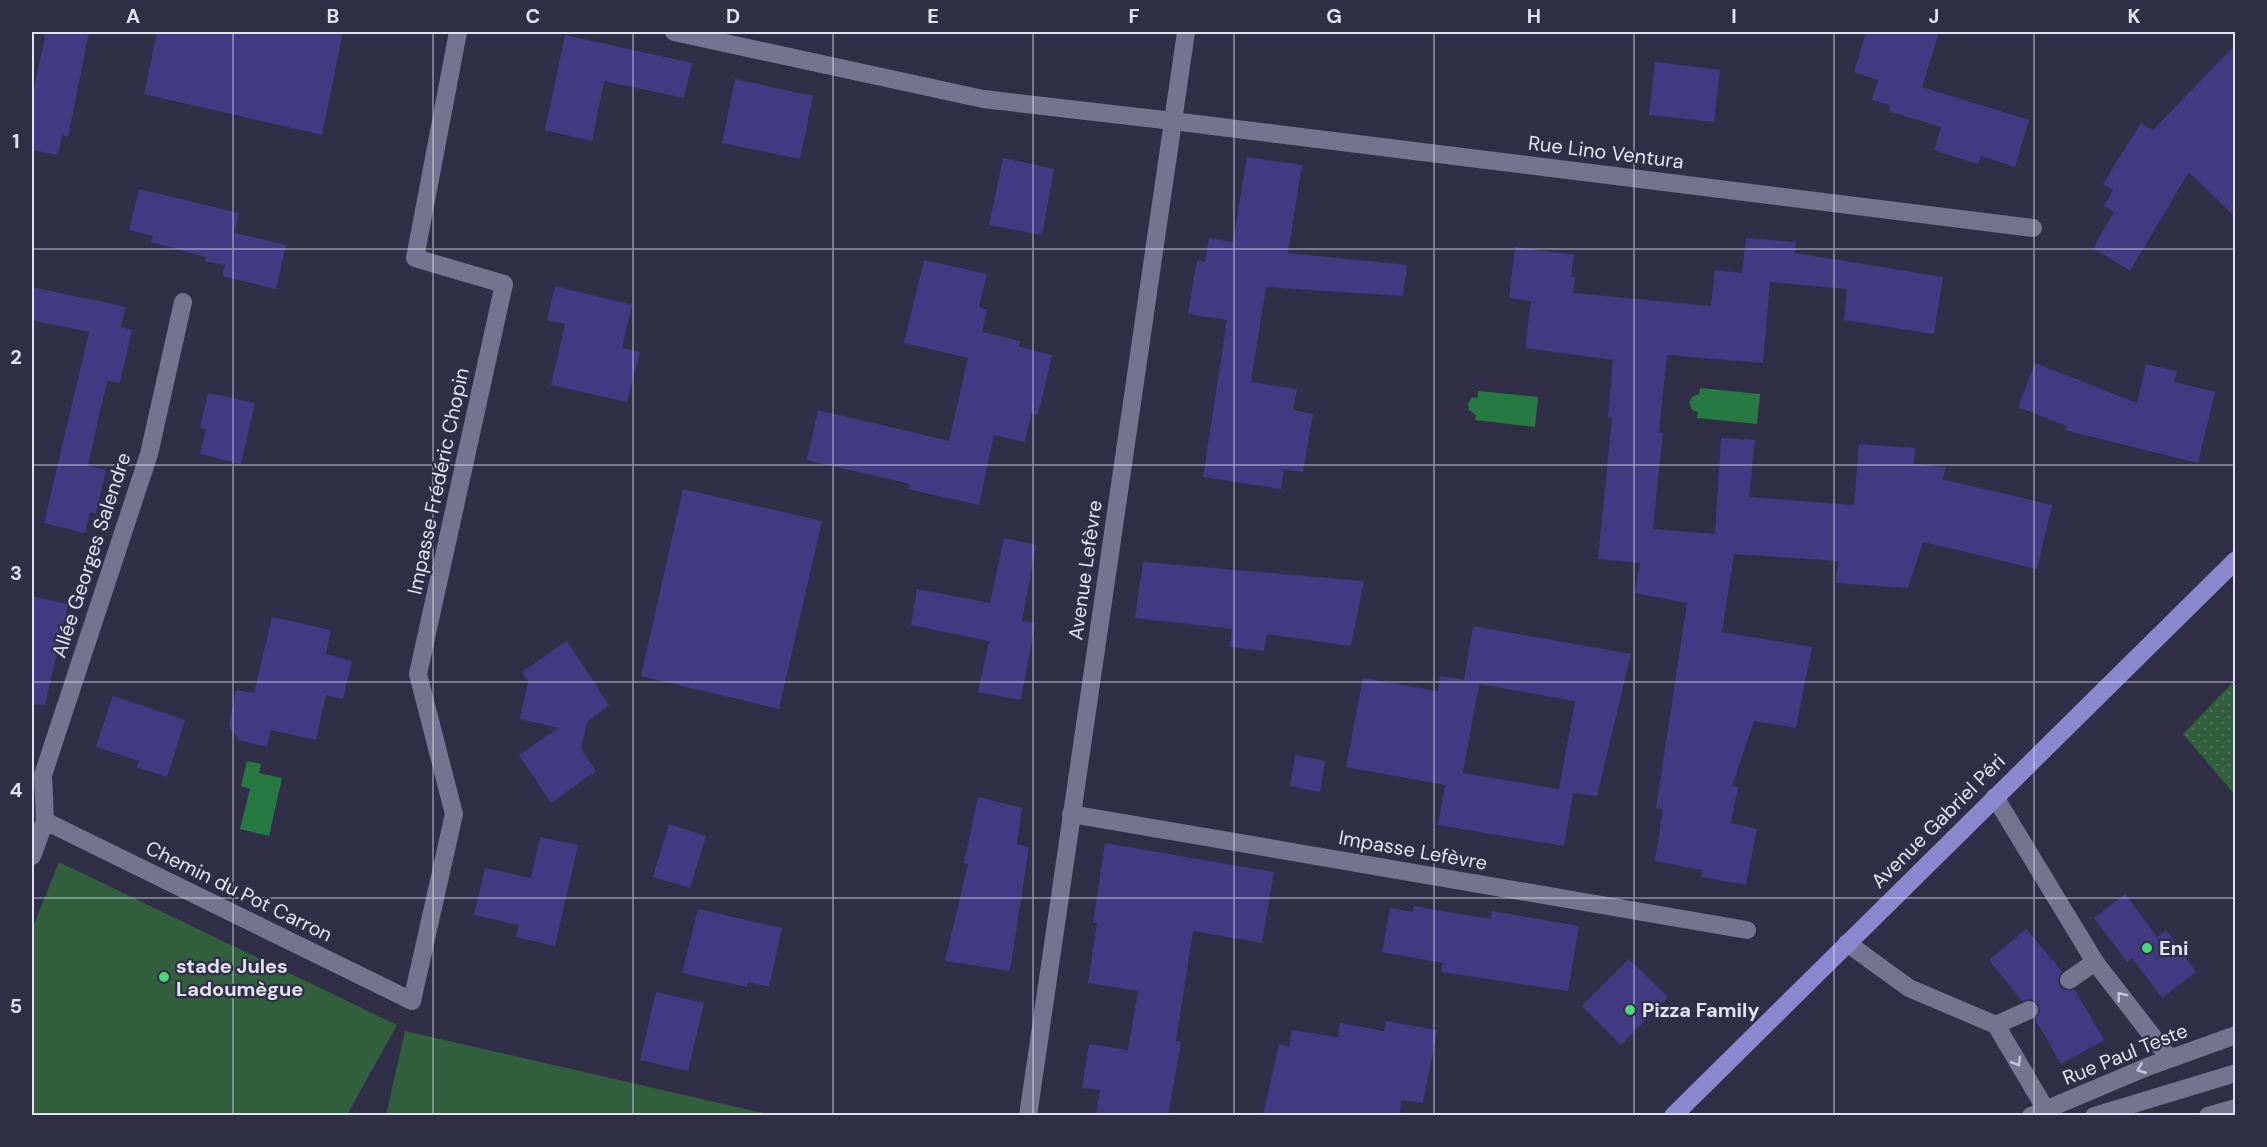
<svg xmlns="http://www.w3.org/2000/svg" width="2267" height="1147" viewBox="0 0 2267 1147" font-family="'DM Sans',sans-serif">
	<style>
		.grass { fill: url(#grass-dots) }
		.green { fill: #325f3d }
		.water { fill: #277942 }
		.building { fill: #423a83; fill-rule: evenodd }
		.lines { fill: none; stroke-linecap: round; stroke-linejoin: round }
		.lane { stroke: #747490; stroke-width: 18 }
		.street { stroke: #747490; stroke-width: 18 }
		.primary { stroke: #8a87ce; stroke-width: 18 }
		.oneway { stroke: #c6c6da }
		.grid { fill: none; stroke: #e2e2f2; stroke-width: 1.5; stroke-opacity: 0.55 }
		.poi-dot { fill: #4ad777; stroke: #302f47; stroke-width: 2 }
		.labels { text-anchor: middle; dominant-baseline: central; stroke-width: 4.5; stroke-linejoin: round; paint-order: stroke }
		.street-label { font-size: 20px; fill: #e2e2f2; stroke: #302f47 }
		.poi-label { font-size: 20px; font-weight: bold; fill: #e2e2f2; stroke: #302f47; text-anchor: start }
		.neatline { fill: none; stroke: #e2e2f2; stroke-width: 2 }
		.grid-label { font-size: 20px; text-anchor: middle; font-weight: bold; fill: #e2e2f2 }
	</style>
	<defs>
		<pattern id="grass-dots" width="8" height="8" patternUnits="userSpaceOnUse" patternTransform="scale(1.5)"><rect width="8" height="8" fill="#325f3d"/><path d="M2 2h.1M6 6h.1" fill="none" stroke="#4f765a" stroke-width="1.8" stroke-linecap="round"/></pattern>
	</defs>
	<rect width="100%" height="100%" fill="#302f47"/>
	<polygon class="grass" points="2235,680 2235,795 2183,734"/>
	<g class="green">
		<polygon points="59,862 397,1025 347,1115 32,1115 32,929"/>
		<polygon points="405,1031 772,1115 386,1115"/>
	</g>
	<g class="water">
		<polygon points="1700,388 1760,394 1757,424 1697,418 1698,412 1692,410 1689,402 1692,397 1699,394"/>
		<polygon points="1478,391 1538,397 1535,427 1475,420 1476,415 1469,410 1468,404 1471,398 1478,397"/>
		<polygon points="247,761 261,764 259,773 282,778 269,836 240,829 250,789 241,786"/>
	</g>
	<g class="building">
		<polygon points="46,32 89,32 68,137 62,135 58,155 32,150 32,97"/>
		<polygon points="157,32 343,32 322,135 144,94"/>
		<polygon points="1866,32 1939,32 1922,87 2029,120 2015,167 1981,156 1978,164 1934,150 1941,127 1889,111 1890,105 1872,100 1878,80 1854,72"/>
		<polygon points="565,35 692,63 684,98 604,81 592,141 545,130"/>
		<polygon points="2235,45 2235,217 2189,172 2130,271 2093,248 2114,212 2104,206 2113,190 2103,184 2141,123 2153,130"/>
		<polygon points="1655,62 1720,70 1714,122 1649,115"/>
		<polygon points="735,79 813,96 800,159 722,143"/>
		<polygon points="1247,157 1302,165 1288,253 1407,265 1403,296 1266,287 1251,382 1297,389 1293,410 1313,414 1303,472 1284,469 1281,489 1203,477 1227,320 1188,314 1197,260 1205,262 1209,238 1233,242"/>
		<polygon points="1003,158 1054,169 1042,235 989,225"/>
		<polygon points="139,189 239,213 234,233 286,245 276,289 222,276 225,265 205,261 206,257 151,242 153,236 129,230"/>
		<polygon points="1746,238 1796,242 1795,253 1943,277 1934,334 1844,320 1847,289 1770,282 1763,363 1667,355 1659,432 1663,433 1653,529 1715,534 1721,438 1755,440 1749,497 1854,505 1859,444 1915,448 1914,464 1946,467 1942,479 2052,505 2037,569 1923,542 1908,588 1836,583 1838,561 1734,554 1722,632 1812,647 1796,728 1754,721 1732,786 1738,787 1731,823 1757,829 1746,885 1701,877 1702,870 1655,861 1663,809 1656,808 1687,603 1635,593 1640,563 1598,559 1612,418 1608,418 1613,360 1525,348 1531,301 1509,298 1515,247 1574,255 1571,276 1575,277 1573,293 1711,306 1715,270 1742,273"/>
		<polygon points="924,260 987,274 979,307 987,310 982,332 1020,341 1019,347 1052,355 1041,403 1037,415 1031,413 1025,442 994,435 979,505 908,489 910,484 807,460 818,410 949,441 968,358 904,343"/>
		<polygon points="555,286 632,305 622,348 640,352 627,402 551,385 565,324 547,320"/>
		<polygon points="32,287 126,307 121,327 132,330 120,383 108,381 101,406 88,466 106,470 96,514 90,512 85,533 44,523 89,332 32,320"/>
		<polygon points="2035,363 2137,403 2146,364 2177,371 2174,382 2215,392 2198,463 2065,430 2067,426 2018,407"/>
		<polygon points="208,393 255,403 241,464 200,454 206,429 200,428"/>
		<polygon points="683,489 822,521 779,709 641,676"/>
		<polygon points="1004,538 1036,545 1022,621 1035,623 1021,700 978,692 989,641 911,625 917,589 990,603"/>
		<polygon points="1143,562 1364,581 1351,646 1267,634 1264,651 1230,647 1232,629 1135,618"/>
		<polygon points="32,596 68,604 45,705 32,704"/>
		<polygon points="272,617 331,630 326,654 352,661 343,699 326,695 316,740 271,730 267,747 239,740 229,726 236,690 254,693"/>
		<path d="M1473,626L1631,654L1597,796L1573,793L1564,846L1438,825L1445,785L1346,767L1363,678L1438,691L1440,676L1464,680ZM1479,684L1575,701L1559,789L1463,773Z"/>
		<polygon points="567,641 609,705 587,722 581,749 596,771 551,803 519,755 558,728 520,719 528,682 522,672"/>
		<polygon points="113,696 185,720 167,777 137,767 139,761 96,747"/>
		<polygon points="1295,755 1325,761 1320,792 1290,786"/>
		<polygon points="978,797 1022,808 1017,844 1029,847 1010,971 945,961 968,864 964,863"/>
		<polygon points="669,824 706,836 690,888 653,877"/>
		<polygon points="540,837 578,845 555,946 516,937 519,925 474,915 485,868 531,878"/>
		<polygon points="1105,843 1274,872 1262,943 1193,931 1176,1041 1181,1042 1168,1116 1096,1116 1100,1090 1082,1088 1089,1044 1128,1050 1138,991 1088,983 1097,923 1093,923"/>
		<polygon points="2125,894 2157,937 2166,930 2196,972 2162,998 2132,958 2127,962 2094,918"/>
		<polygon points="1414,906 1490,919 1492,911 1579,926 1568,991 1441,972 1443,963 1382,952 1390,908 1413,912"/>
		<polygon points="698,909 782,928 769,987 748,982 747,987 682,973"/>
		<polygon points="2026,929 2062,971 2058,980 2060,987 2065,990 2075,990 2104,1040 2061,1064 2035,1019 2040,1012 2039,1005 2031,999 2022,1001 1989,960"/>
		<polygon points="1629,959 1668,997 1621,1045 1582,1006"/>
		<polygon points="656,992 704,1003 688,1071 640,1060"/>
		<polygon points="1386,1021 1437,1030 1423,1103 1401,1100 1400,1116 1263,1116 1279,1044 1289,1047 1292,1030 1338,1037 1340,1023 1384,1031"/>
	</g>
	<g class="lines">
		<g class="lane">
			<polyline points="1995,797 2095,962"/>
			<polyline points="1847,943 1909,988 1996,1025"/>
			<polyline points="2069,980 2095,962 2170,1059"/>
			<polyline points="2029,1010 1996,1025 2046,1110"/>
			<polyline points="2094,1116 2236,1073"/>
		</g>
		<g class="street">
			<polyline points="674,32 983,99 1173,121 2033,228"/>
			<polyline points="1071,814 1747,930"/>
			<polyline points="45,821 412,1001 454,814 418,674 504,284 415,258 458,32"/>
			<polyline points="32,856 45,821 43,775 149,454 183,302"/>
			<polyline points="1028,1116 1186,32"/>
			<polyline points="2031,1116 2147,1067 2236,1035"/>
			<polyline points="2208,1116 2236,1108"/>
		</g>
		<polyline class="primary" points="1673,1116 2236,560"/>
	</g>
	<defs><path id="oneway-chevron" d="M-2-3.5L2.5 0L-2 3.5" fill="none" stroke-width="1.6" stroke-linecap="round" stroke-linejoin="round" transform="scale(1.5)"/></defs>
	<g class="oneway">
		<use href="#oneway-chevron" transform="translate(2121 996) rotate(-128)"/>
		<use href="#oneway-chevron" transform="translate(2017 1062) rotate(59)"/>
		<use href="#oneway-chevron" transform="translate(2141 1069) rotate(158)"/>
	</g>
	<path class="grid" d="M233,32V1116M433,32V1116M633,32V1116M833,32V1116M1033,32V1116M1234,32V1116M1434,32V1116M1634,32V1116M1834,32V1116M2034,32V1116M32,249H2236M32,465H2236M32,682H2236M32,898H2236"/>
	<g class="poi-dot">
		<circle cx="2147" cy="948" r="6"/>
		<circle cx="164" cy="977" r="6"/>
		<circle cx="1630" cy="1010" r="6"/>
	</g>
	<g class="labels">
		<g class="street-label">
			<text transform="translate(1606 152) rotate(7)">Rue Lino Ventura</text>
			<text transform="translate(438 481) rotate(-78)">Impasse Frédéric Chopin</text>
			<text transform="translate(91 555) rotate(-72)">Allée Georges Salendre</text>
			<text transform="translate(1085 570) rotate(-82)">Avenue Lefèvre</text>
			<text transform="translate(1938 821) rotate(-45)">Avenue Gabriel Péri</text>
			<text transform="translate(1413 850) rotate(10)">Impasse Lefèvre</text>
			<text transform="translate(239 891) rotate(26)">Chemin du Pot Carron</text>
			<text transform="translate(2125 1054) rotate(-22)">Rue Paul Teste</text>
		</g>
		<g class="poi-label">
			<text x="2159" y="948">Eni</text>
			<text x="176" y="966">stade Jules<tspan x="176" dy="23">Ladoumègue</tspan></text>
			<text x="1642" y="1010">Pizza Family</text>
		</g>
	</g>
	<rect width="2267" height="1147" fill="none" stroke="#302f47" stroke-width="66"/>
	<rect x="33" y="33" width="2201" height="1081" class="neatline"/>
	<g class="grid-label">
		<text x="133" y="23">A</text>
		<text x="333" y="23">B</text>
		<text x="533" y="23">C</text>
		<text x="733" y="23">D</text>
		<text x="933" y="23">E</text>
		<text x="1134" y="23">F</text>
		<text x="1334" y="23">G</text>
		<text x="1534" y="23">H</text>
		<text x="1734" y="23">I</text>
		<text x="1934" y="23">J</text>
		<text x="2134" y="23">K</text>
		<text x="16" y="148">1</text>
		<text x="16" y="364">2</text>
		<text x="16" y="580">3</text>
		<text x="16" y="797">4</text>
		<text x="16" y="1013">5</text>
	</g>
</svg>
